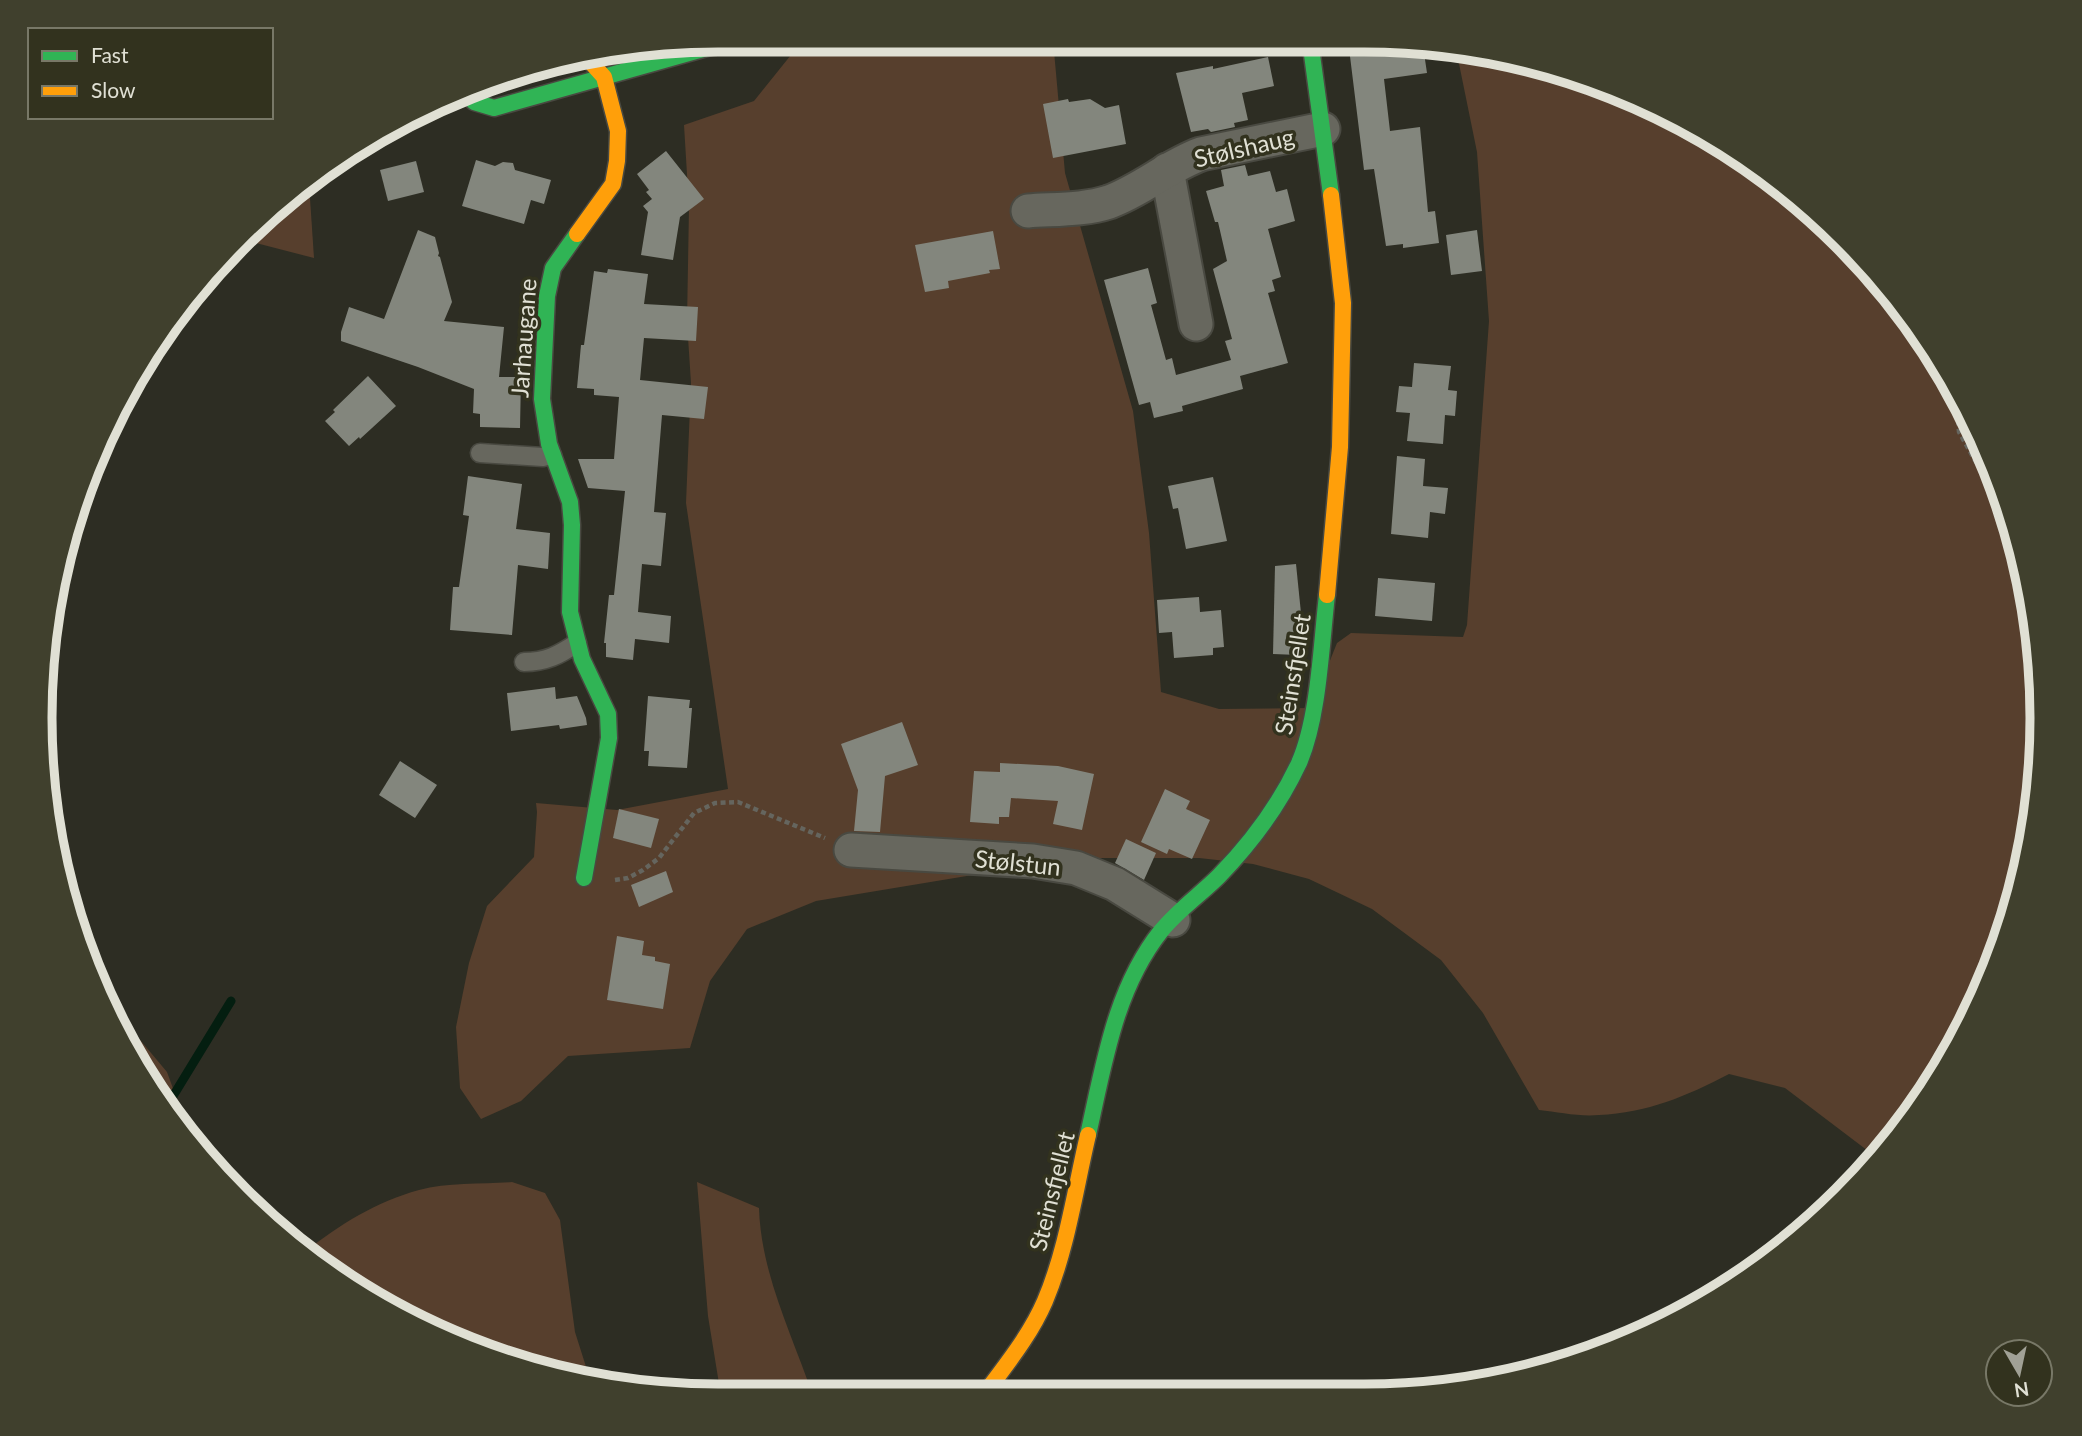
<svg xmlns="http://www.w3.org/2000/svg" width="2082" height="1436" viewBox="0 0 2082 1436" font-family="Lato,sans-serif">
	<style>
		.green { fill: #573f2d }
		.lines { fill: none; stroke-linecap: round; stroke-linejoin: round }
		.stream { stroke: #041e10; stroke-width: 9 }
		.building { fill: #83867d }
		.lane-casing { stroke: #494941; stroke-width: 21 }
		.street-casing { stroke: #494941; stroke-width: 37 }
		.fast-casing { stroke: #494941; stroke-width: 19 }
		.slow-casing { stroke: #494941; stroke-width: 19 }
		.path { stroke: #65655e; stroke-width: 4.5; stroke-dasharray: 5 3.5; stroke-linecap: butt }
		.lane { stroke: #67675e; stroke-width: 18 }
		.street { stroke: #67675e; stroke-width: 33 }
		.fast { stroke: #30b455; stroke-width: 16 }
		.slow { stroke: #ff9f0a; stroke-width: 16 }
		.labels { text-anchor: middle; dominant-baseline: central; stroke-width: 7; stroke-linejoin: round; paint-order: stroke }
		.street-label { font-size: 24px; fill: #e0e0d4; stroke: #32321e }
		.rim { fill: none; stroke: #e0e0d4; stroke-width: 9 }
	</style>
	<rect width="100%" height="100%" fill="#2d2d23"/>
	<g class="green">
		<path d="M803,40H1053L1065,173L1133,411L1149,533L1161,692L1219,709L1311,708L1337,643L1351,633L1463,637L1467,625L1489,321L1477,152L1456,49L1496,53L1703,131L1844,239L1928,342L1990,459L2029,586L2042,718L2029,851L1990,978L1927,1095L1876,1157L1785,1088L1729,1074C1687,1096 1647,1113 1599,1115C1580,1117 1558,1112 1539,1110L1483,1013L1441,960L1372,909L1309,879L1253,864L1199,858H1075L816,901L747,929L710,981L690,1048L568,1056L521,1101L481,1119L460,1088L456,1027L469,963L487,906L534,857L537,812L536,803L617,810L728,789L686,503L691,383L687,322L689,207L684,125L754,101Z"/>
		<polygon points="309,183 314,258 244,240"/>
		<polygon points="97,980 120,1016 167,1072 186,1124 110,1018"/>
		<path d="M512,1182L545,1193L560,1220L575,1332L588,1373L643,1388L585,1383L458,1344L341,1281L305,1252C340,1224 376,1202 419,1190C448,1182 482,1184 512,1182Z"/>
		<path d="M697,1182L759,1208C761,1274 792,1334 813,1396H721L708,1316Z"/>
	</g>
	<g class="lines">
		<polyline class="stream" points="170,1101 231,1001"/>
	</g>
	<g class="building">
		<polygon points="1348,40 1423,46 1427,73 1384,79 1390,131 1420,127 1428,212 1435,211 1439,243 1403,248 1403,244 1386,246 1374,169 1364,170"/>
		<polygon points="1268,57 1274,86 1242,93 1248,120 1234,123 1235,127 1211,132 1208,129 1191,132 1176,73 1213,66 1213,69"/>
		<polygon points="1068,99 1069,102 1090,99 1105,108 1119,105 1126,144 1053,158 1043,104"/>
		<polygon points="666,151 704,199 680,217 673,260 641,255 648,212 643,206 652,199 646,192 649,190 637,174"/>
		<polygon points="476,160 495,166 503,162 513,163 515,170 551,180 544,204 531,200 524,224 462,206"/>
		<polygon points="416,161 424,192 388,201 380,170"/>
		<polygon points="1245,165 1248,176 1270,171 1276,192 1287,189 1295,221 1268,229 1281,277 1272,280 1275,291 1268,293 1288,363 1240,376 1243,389 1182,406 1183,411 1154,418 1150,402 1139,405 1104,280 1148,268 1157,303 1151,305 1166,360 1172,358 1176,375 1231,360 1225,341 1232,339 1213,269 1227,261 1218,222 1215,222 1206,191 1224,186 1221,170"/>
		<polygon points="418,230 435,237 439,253 438,256 440,257 452,302 444,321 504,327 499,377 521,377 520,428 480,427 480,414 473,413 474,389 418,367 341,341 341,332 349,307 384,319"/>
		<polygon points="1477,230 1482,271 1451,275 1446,235"/>
		<polygon points="993,231 1000,269 989,270 990,273 948,281 949,288 925,292 915,245"/>
		<polygon points="608,269 648,274 644,304 698,307 696,341 644,338 640,380 708,387 704,419 662,415 654,512 666,513 661,566 642,564 638,612 671,616 669,643 635,639 633,660 606,657 606,643 604,643 609,595 614,595 625,491 588,488 578,459 614,459 619,397 594,395 594,389 577,388 581,345 584,345 594,271 607,273"/>
		<polygon points="1414,363 1451,366 1448,390 1457,391 1455,416 1445,415 1443,444 1407,441 1410,413 1396,412 1399,386 1412,387"/>
		<polygon points="368,376 396,406 360,439 359,437 349,446 325,421 335,412 333,410"/>
		<polygon points="1397,456 1425,459 1423,486 1448,488 1445,514 1430,512 1428,538 1391,534"/>
		<polygon points="468,476 522,484 516,529 550,533 548,569 518,565 512,635 450,630 453,587 459,587 469,516 463,515"/>
		<polygon points="1213,477 1227,541 1186,549 1178,508 1173,509 1168,486"/>
		<polygon points="1296,564 1302,623 1298,655 1273,654 1275,566"/>
		<polygon points="1378,578 1435,583 1432,621 1375,616"/>
		<polygon points="1199,597 1200,612 1221,610 1224,647 1213,648 1213,655 1174,658 1172,632 1159,633 1157,600"/>
		<polygon points="555,687 556,699 577,696 586,718 587,725 560,729 559,725 511,731 507,693"/>
		<polygon points="648,696 690,700 689,708 692,708 687,768 648,766 649,751 644,751"/>
		<polygon points="902,722 918,765 885,776 880,832 854,831 858,790 841,744"/>
		<polygon points="400,761 437,785 415,818 379,795"/>
		<polygon points="1000,763 1058,766 1094,774 1082,830 1053,824 1058,801 1011,798 1009,817 999,817 999,824 970,822 974,771 1000,772"/>
		<polygon points="1165,789 1190,801 1186,809 1210,820 1192,859 1169,849 1167,854 1141,842"/>
		<polygon points="619,809 659,819 651,848 613,838"/>
		<polygon points="1126,839 1156,853 1144,880 1115,863"/>
		<polygon points="666,871 673,892 639,907 631,885"/>
		<polygon points="617,936 644,941 642,955 655,957 655,961 670,964 663,1009 607,1000"/>
	</g>
	<g class="lines">
		<g class="lane-casing">
			<g id="lane">
				<polyline points="480,453 543,457 552,455"/>
				<path d="M524,662C546,662 559,655 577,643"/>
			</g>
		</g>
		<g class="street-casing">
			<g id="street">
				<polyline points="1167,170 1196,324"/>
				<path d="M1028,211C1054,209 1085,210 1109,202C1142,190 1168,166 1201,154L1323,129"/>
				<polyline points="851,850 1033,861 1076,868 1115,884 1173,920"/>
			</g>
		</g>
		<g class="fast-casing">
			<g id="fast">
				<polyline points="1310,40 1331,195"/>
				<polyline points="469,96 474,102 494,108 735,40"/>
				<polyline points="577,234 553,268 547,296 542,399 549,444 570,502 572,525 570,612 582,659 608,714 609,738 584,878"/>
				<path d="M1088,1135C1104,1064 1115,989 1161,931C1178,910 1201,894 1219,876C1252,842 1279,806 1299,763C1319,717 1321,646 1327,595"/>
			</g>
		</g>
		<g class="slow-casing">
			<g id="slow">
				<polyline points="577,234 613,184 617,161 618,131 604,77 587,58"/>
				<polyline points="1327,595 1340,447 1343,303 1331,195"/>
				<path d="M983,1396C1005,1366 1030,1336 1045,1301C1067,1249 1075,1190 1088,1135"/>
			</g>
		</g>
		<g class="path">
			<polyline points="1956,395 1959,432 1977,464 1995,476"/>
			<polyline points="615,880 628,878 643,870 659,858 694,813 715,803 738,802 825,838"/>
		</g>
		<use href="#lane" class="lane"/>
		<use href="#street" class="street"/>
		<use href="#fast" class="fast"/>
		<use href="#slow" class="slow"/>
	</g>
	<g class="labels">
		<g class="street-label">
			<text transform="translate(1244 147) rotate(-13)">Stølshaug</text>
			<text transform="translate(523 338) rotate(-86)">Jarhaugane</text>
			<text transform="translate(1292 674) rotate(-81)">Steinsfjellet</text>
			<text transform="translate(1018 862) rotate(6)">Stølstun</text>
			<text transform="translate(1051 1191) rotate(-76)">Steinsfjellet</text>
		</g>
	</g>
	<path d="M0 0H2082V1436H0ZM718 52H1364A666 666 0 0 1 2030 718V718A666 666 0 0 1 1364 1384H718A666 666 0 0 1 52 718V718A666 666 0 0 1 718 52Z" fill="#40402d" fill-rule="evenodd"/>
	<path class="rim" d="M718 52H1364A666 666 0 0 1 2030 718V718A666 666 0 0 1 1364 1384H718A666 666 0 0 1 52 718V718A666 666 0 0 1 718 52Z"/>
	<rect x="28" y="28" width="245" height="91" fill="#32321e" stroke="#787867" stroke-width="2"/>
	<rect x="42" y="51" width="35" height="10" fill="#30b455" stroke="#787867" stroke-width="2"/>
	<text x="91" y="63" font-size="21" fill="#e0e0d4">Fast</text>
	<rect x="42" y="86" width="35" height="10" fill="#ff9f0a" stroke="#787867" stroke-width="2"/>
	<text x="91" y="98" font-size="21" fill="#e0e0d4">Slow</text>
	<g transform="translate(2019 1373) rotate(171)"><circle r="33" fill="#32321e" stroke="#787867" stroke-width="2"/>
	<path d="M0-5L12 26L0 18L-12 26Z" fill="#a1a196"/>
	<text y="-10" font-size="19" font-weight="bold" text-anchor="middle" fill="#e0e0d4">N</text>
	</g>
</svg>
